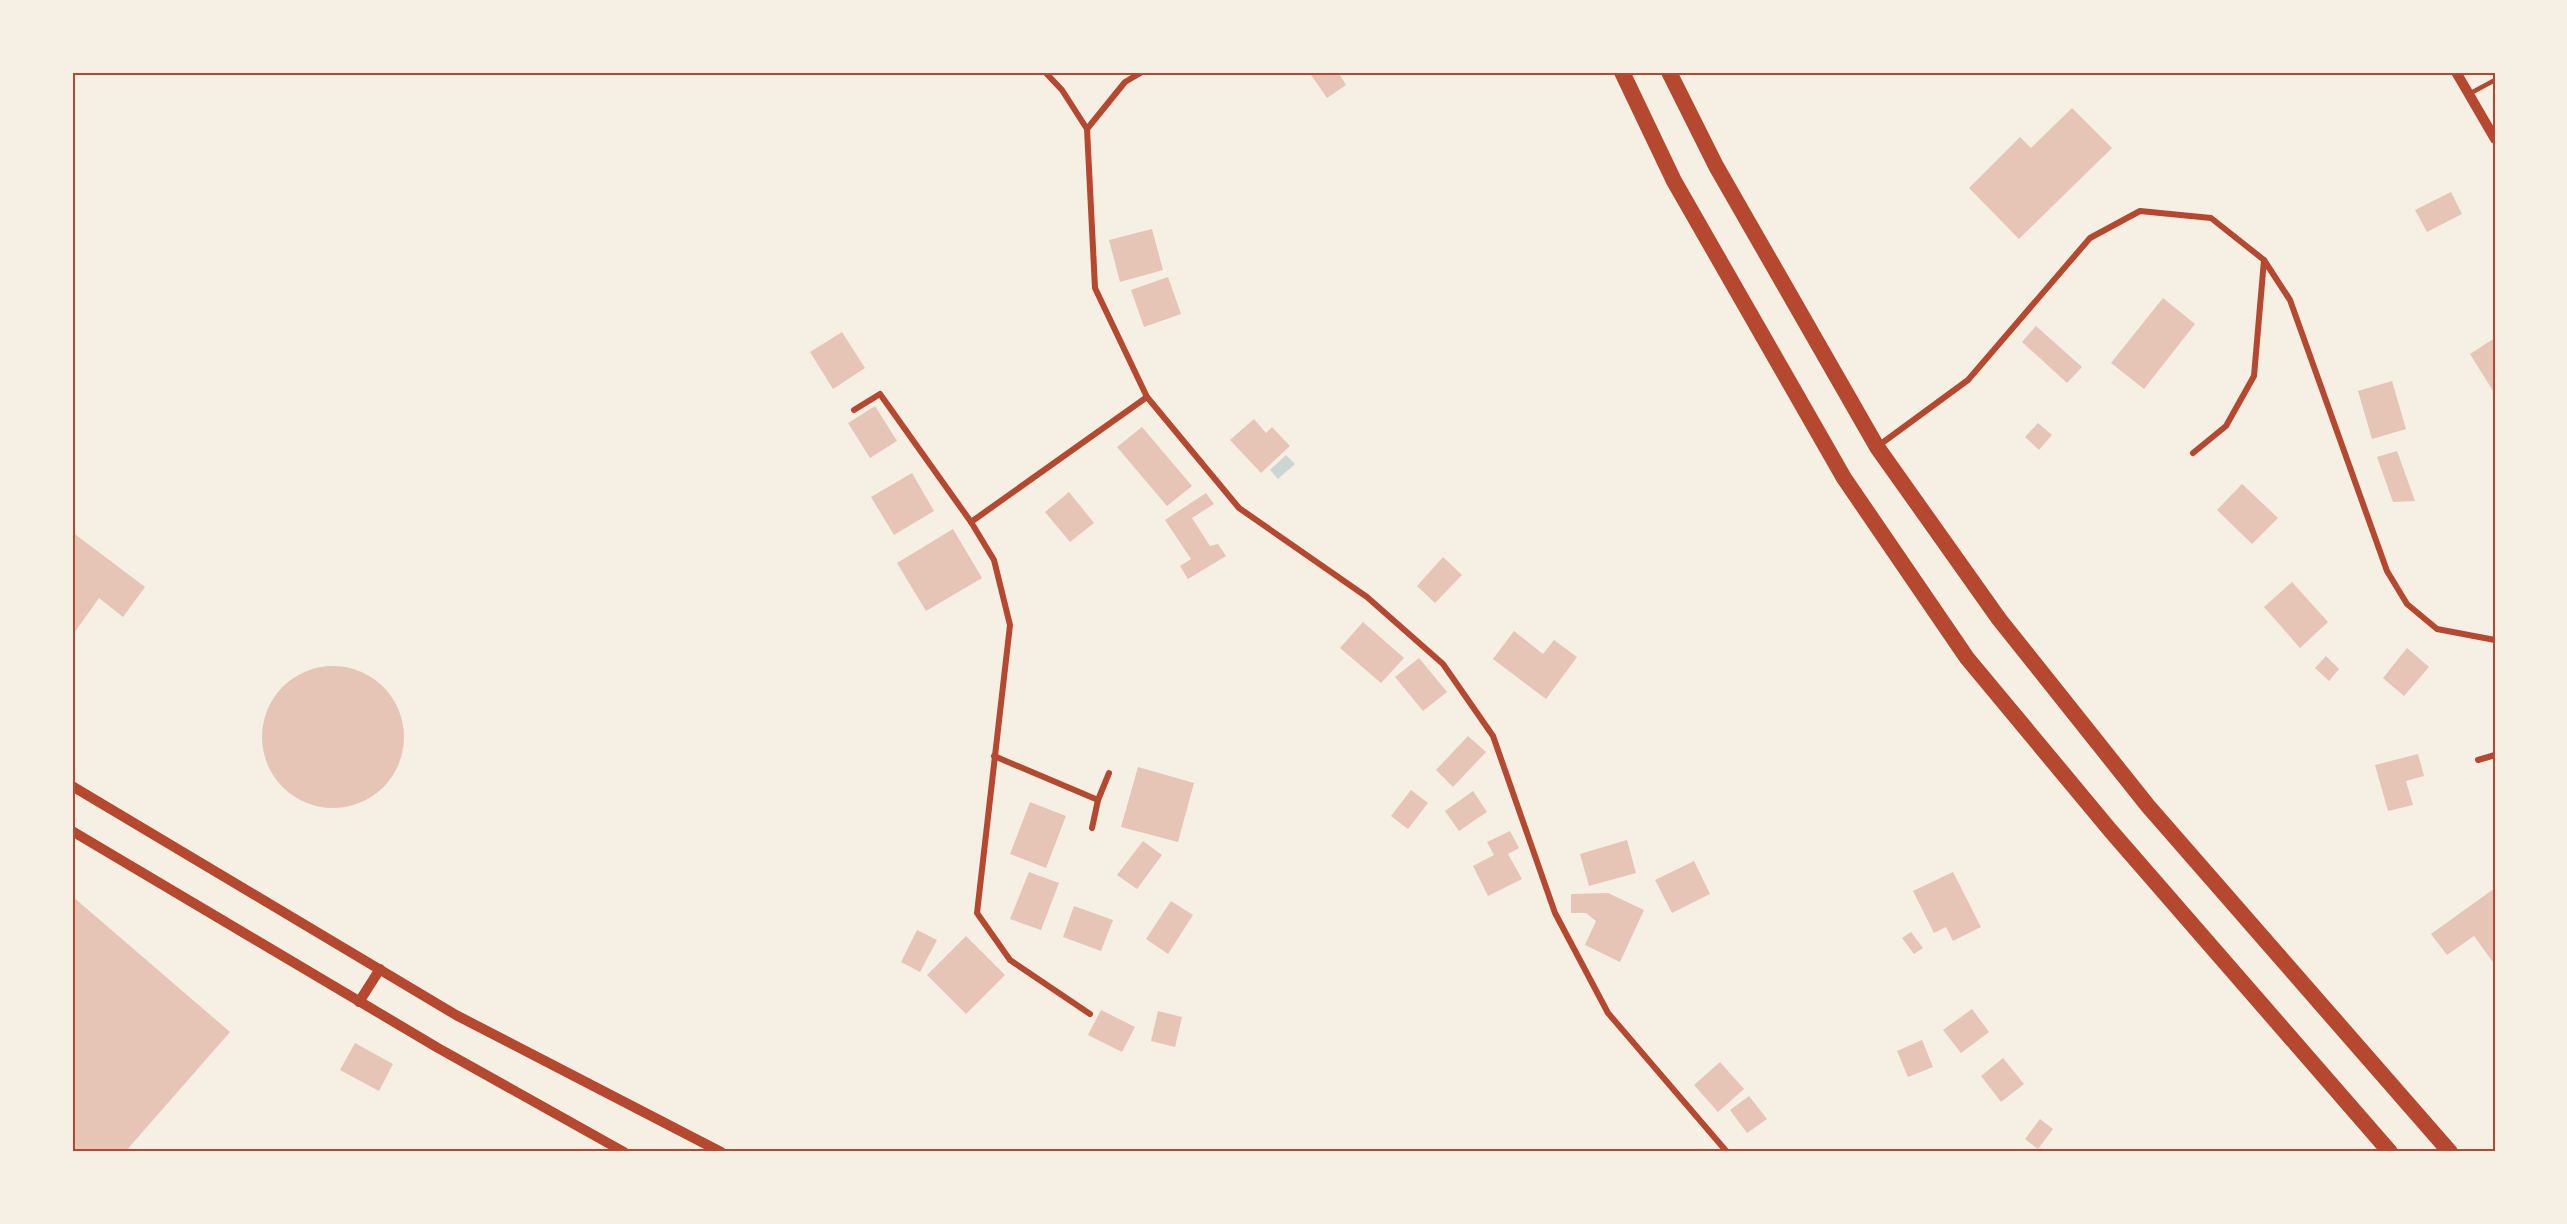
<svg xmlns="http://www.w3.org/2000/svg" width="2567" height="1224" viewBox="0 0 2567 1224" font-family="'DM Sans',sans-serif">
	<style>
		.water { fill: #c9d6d2 }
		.building { fill: #e6c5b7 }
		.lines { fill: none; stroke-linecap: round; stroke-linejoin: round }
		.service { stroke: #b5482f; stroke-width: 4.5 }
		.minor { stroke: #b5482f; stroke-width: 6 }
		.tertiary { stroke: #b5482f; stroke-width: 10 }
		.trunk { stroke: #b5482f; stroke-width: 16 }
		.neatline { fill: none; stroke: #b5482f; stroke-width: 2 }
	</style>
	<rect width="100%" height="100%" fill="#f6efe4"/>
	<polygon class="water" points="1286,455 1295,464 1278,479 1270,470"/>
	<g class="building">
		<polygon points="1309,72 1338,72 1346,85 1327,98"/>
		<polygon points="2072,108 2112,148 2019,239 1969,188 2020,137 2031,148"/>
		<polygon points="2451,192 2462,214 2427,232 2415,210"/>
		<polygon points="1152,229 1163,270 1120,282 1109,240"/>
		<polygon points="1168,277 1181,314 1144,327 1131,290"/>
		<polygon points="2163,298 2195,324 2144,389 2111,363"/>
		<polygon points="2036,326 2082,367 2067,383 2022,342"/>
		<polygon points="842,332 865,368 833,389 810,352"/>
		<polygon points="2495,338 2495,394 2470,354"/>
		<polygon points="2392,381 2406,429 2372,439 2358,391"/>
		<polygon points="875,406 897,441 870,458 848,423"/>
		<polygon points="1254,419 1266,433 1272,427 1290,446 1261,473 1230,440"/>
		<polygon points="2038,423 2052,435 2039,450 2025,437"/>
		<polygon points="1142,427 1192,486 1167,506 1117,447"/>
		<polygon points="2397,451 2415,501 2393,502 2377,457"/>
		<polygon points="912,473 934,511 894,535 871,497"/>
		<polygon points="2242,484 2278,518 2252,544 2217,510"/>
		<polygon points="1069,492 1094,523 1070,542 1045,512"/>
		<polygon points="1206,493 1214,504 1192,518 1210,546 1218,544 1226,556 1188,579 1180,566 1191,559 1165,520"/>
		<polygon points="953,529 982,578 926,611 897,563"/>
		<polygon points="72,532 145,587 123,617 99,598 72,636"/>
		<polygon points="1443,557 1462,575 1435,603 1417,586"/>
		<polygon points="2292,582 2328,622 2300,648 2264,607"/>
		<polygon points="1363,622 1404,658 1381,683 1340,648"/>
		<polygon points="1514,631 1543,654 1554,640 1577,657 1546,699 1493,659"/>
		<polygon points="2407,648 2429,667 2404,696 2383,678"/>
		<polygon points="2326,656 2339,669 2329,681 2315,668"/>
		<polygon points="1419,658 1447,692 1423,711 1395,677"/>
		<circle cx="333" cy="737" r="71"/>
		<polygon points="1468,736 1486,752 1453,787 1436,770"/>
		<polygon points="2418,754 2424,776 2406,781 2413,805 2388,811 2375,765"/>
		<polygon points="1138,767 1194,783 1178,842 1121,827"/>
		<polygon points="1411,790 1428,803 1408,829 1391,816"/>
		<polygon points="1473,791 1487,812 1459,831 1445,811"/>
		<polygon points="1030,802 1066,816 1046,868 1010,854"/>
		<polygon points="1510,831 1519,848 1508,854 1522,879 1488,896 1473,866 1494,855 1487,842"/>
		<polygon points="1627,840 1636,873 1589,886 1580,854"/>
		<polygon points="1143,841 1162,855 1137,889 1117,875"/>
		<polygon points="1694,861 1710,894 1672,913 1655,880"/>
		<polygon points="1029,872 1059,883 1041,930 1010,919"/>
		<polygon points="1953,872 1981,927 1953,941 1946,927 1934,933 1913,891"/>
		<polygon points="2495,888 2495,965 2474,936 2447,955 2431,934"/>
		<polygon points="1608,893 1644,910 1620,962 1585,945 1596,921 1586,913 1571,913 1571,894"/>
		<polygon points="72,896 230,1032 125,1152 72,1152"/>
		<polygon points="1171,901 1193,915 1168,954 1146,939"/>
		<polygon points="1074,906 1113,920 1101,951 1063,937"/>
		<polygon points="917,930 937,940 920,972 901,962"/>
		<polygon points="1911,932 1923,948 1914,954 1902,938"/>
		<polygon points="966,936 1005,975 966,1014 927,975"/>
		<polygon points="1972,1009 1989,1032 1961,1053 1943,1030"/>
		<polygon points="1101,1010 1135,1027 1122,1052 1088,1035"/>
		<polygon points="1158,1011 1182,1017 1175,1047 1151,1041"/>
		<polygon points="1922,1040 1933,1067 1908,1077 1897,1051"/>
		<polygon points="355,1043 393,1064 379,1091 340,1070"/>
		<polygon points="2003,1058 2024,1084 2001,1102 1981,1076"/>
		<polygon points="1720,1062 1744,1089 1718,1112 1694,1085"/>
		<polygon points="1749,1096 1767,1119 1747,1133 1730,1110"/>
		<polygon points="2040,1119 2053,1129 2038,1149 2025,1139"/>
	</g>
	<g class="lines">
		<polyline class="service" points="2469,94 2495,80"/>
		<g class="minor">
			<polyline points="1045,72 1062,90 1087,129"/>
			<polyline points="1142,72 1125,82 1087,129 1095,288 1147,397 1239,508 1367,597 1443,664 1493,736 1555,913 1608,1013 1727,1152"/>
			<polyline points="2264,260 2290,300 2387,571 2407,604 2437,629 2495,640"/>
			<polyline points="854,410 880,394 971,522 994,560 1010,625 977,913 1010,960 1090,1014"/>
			<polyline points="1878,446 1968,380 2090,238 2140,211 2211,218 2264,260 2254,376 2226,426 2193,453"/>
			<polyline points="971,522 1147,397"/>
			<polyline points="994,756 1098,800"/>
			<polyline points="2478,760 2495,755"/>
			<polyline points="1092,828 1098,800 1109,773"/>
		</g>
		<g class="tertiary">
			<polyline points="2456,72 2495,139"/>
			<polyline points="72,786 456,1015 721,1152"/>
			<polyline points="72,831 438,1048 624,1152"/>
			<polyline points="359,1002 380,969"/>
		</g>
		<g class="trunk">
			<polyline points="1622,72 1674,181 1844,478 1967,658 2110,830 2390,1152"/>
			<polyline points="1669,72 1716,166 1877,447 1999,619 2148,806 2450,1152"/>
		</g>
	</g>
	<rect width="2567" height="1224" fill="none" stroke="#f6efe4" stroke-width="147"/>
	<rect x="74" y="74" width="2420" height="1076" class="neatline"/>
</svg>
